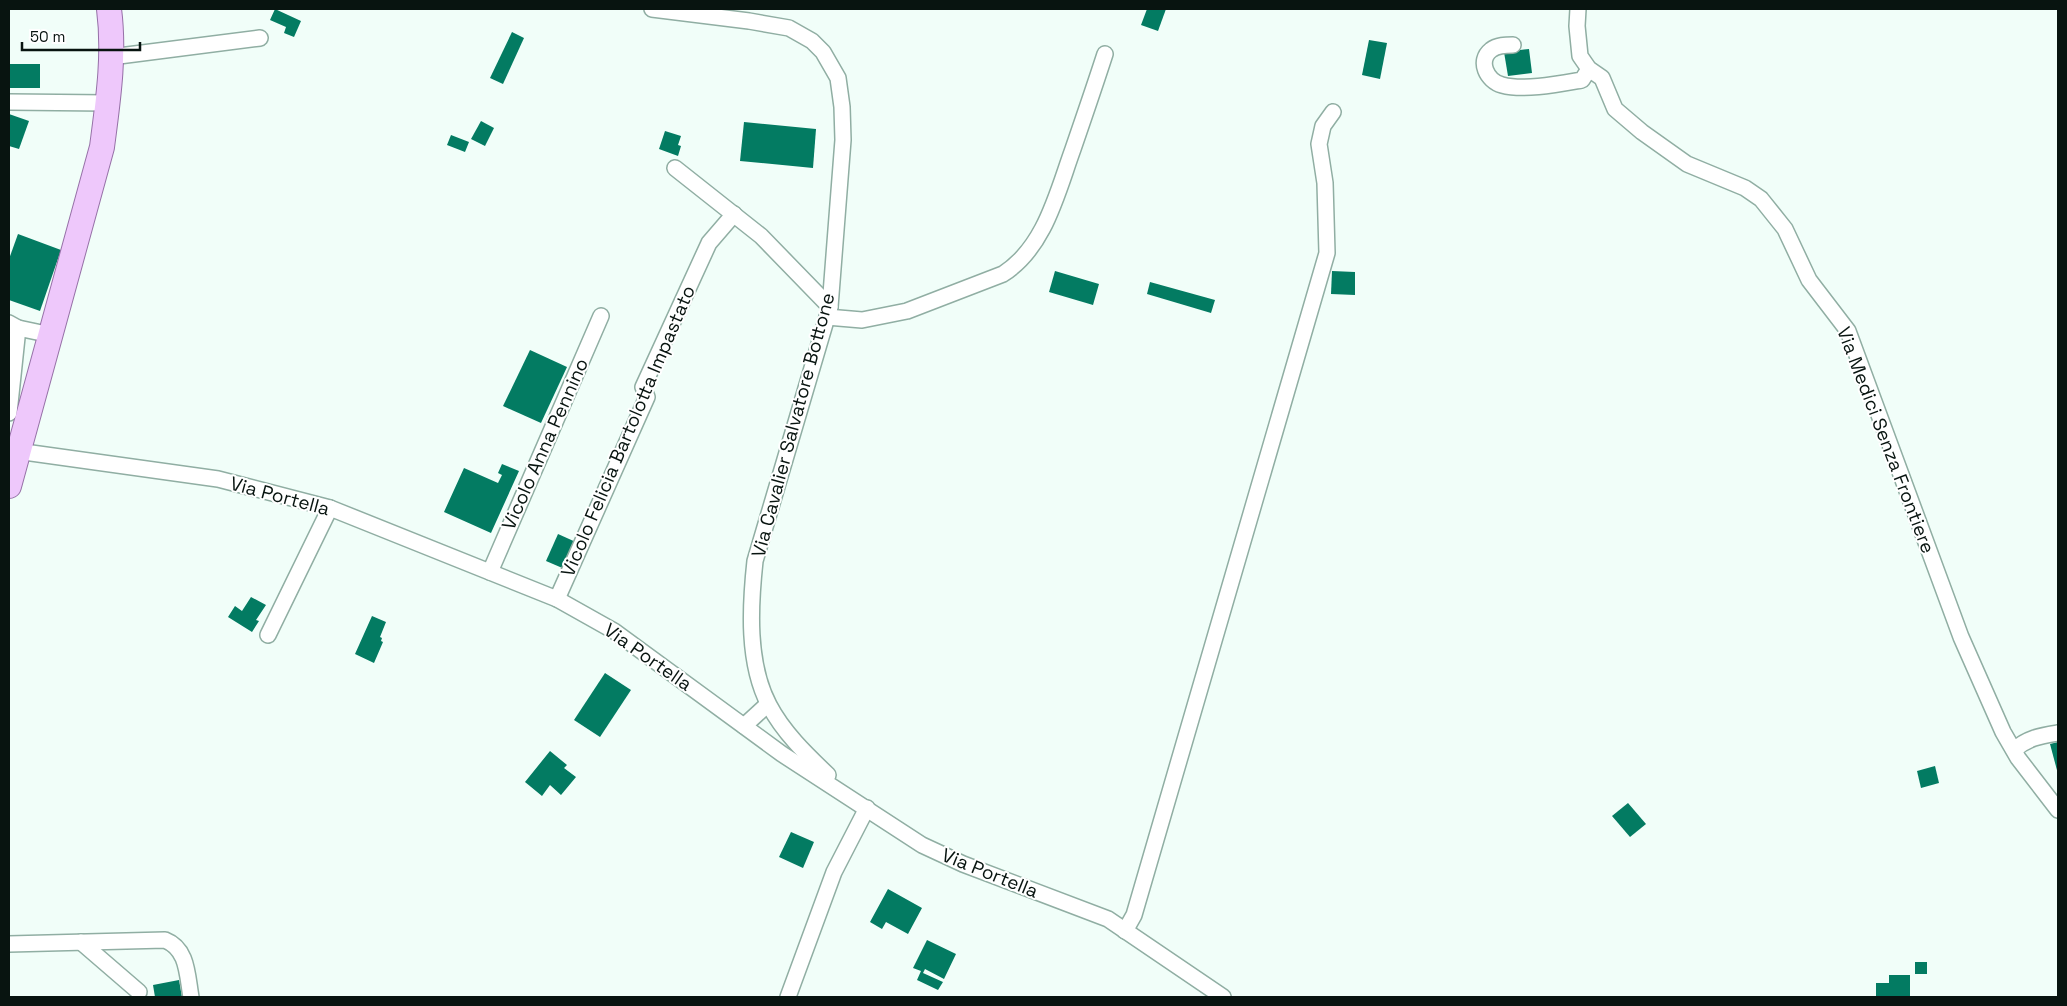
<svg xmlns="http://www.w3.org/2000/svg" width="2067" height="1006" viewBox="0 0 2067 1006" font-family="'Space Grotesk',sans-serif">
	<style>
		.building { fill: #037b62 }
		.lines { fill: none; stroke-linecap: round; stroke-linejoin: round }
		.minor-casing { stroke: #90aea3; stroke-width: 18 }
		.primary-casing { stroke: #9671a7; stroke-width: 26 }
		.minor { stroke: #fff; stroke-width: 15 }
		.primary { stroke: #eec8fb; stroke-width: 24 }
		.labels { text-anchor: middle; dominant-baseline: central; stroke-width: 4; stroke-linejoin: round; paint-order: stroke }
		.street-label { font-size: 19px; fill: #081410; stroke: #fff }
	</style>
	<rect width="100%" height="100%" fill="#f1fef9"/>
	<g class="building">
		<polygon points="275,9 301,21 294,37 284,33 286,27 270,20"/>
		<polygon points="1147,9 1166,9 1158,31 1141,25"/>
		<polygon points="512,32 524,38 503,84 490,78"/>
		<polygon points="1369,40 1387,43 1380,79 1362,75"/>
		<polygon points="1529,49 1532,73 1508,76 1504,52"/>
		<rect x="9" y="64" width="31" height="24"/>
		<polygon points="9,114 29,121 19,149 9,146"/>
		<polygon points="481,121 494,128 485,146 471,139"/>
		<polygon points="744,122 816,129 813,168 740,161"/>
		<polygon points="665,131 681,136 678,145 681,146 678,156 659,149"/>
		<polygon points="451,135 469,142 465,152 447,145"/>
		<polygon points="18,234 61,250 40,311 9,300 9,259"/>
		<polygon points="1055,271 1099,284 1093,305 1049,292"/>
		<polygon points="1332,271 1355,272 1355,295 1331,294"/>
		<polygon points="1150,282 1215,300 1211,313 1147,294"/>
		<polygon points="530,350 567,367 541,423 503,406"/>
		<polygon points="502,464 519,471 491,533 444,512 464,468 498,483 502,475 498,473"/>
		<polygon points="558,534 578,543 567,570 546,561"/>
		<polygon points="251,597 266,605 256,620 259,621 252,632 228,617 235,606 242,611"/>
		<polygon points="372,616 386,622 380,637 382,638 381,641 383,642 374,663 355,654"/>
		<polygon points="605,673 631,690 600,737 574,720"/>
		<polygon points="2058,742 2058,774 2050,744"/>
		<polygon points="550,751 567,765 564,768 576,777 561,795 550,785 542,796 525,782"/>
		<polygon points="1935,766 1939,783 1921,788 1917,771"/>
		<polygon points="1628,803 1646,824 1630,837 1612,816"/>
		<polygon points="791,832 814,842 803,868 779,857"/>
		<polygon points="888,889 922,908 908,934 886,922 882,929 870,922"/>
		<polygon points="927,940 956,954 944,979 925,969 923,973 943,982 938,990 917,980 921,971 913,968"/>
		<rect x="1915" y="962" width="12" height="12"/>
		<polygon points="1889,975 1910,975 1910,997 1876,997 1876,983 1889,983"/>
		<polygon points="179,980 182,997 155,997 153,985"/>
	</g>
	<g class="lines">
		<g class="minor-casing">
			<g id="minor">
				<path d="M652,9L749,21L789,28L812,41L823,52L838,78L842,107L843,140L830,307L755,561C750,607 747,663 769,705C783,732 806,754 828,775"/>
				<polyline points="1578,9 1577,26 1580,56 1589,69 1602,78 1615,109 1642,132 1687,164 1745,188 1761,199 1785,229 1809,280 1848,331 1961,637 2003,732 2018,758 2058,810"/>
				<path d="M1513,45C1506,45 1497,45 1491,50C1477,61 1487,81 1502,85C1524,91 1559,84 1582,80L1589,69"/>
				<polyline points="111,57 260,38"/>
				<polyline points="9,102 107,103"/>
				<polyline points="675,168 761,236 830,307"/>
				<path d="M827,317L862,320L907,311L1003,274C1045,247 1057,193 1073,149C1084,117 1095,85 1105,54"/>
				<polyline points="9,323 18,328 51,335"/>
				<polyline points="9,413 18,328"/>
				<polyline points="17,451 218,479 330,508 557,599 614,631 782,754 922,845 963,864 1108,919 1223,997"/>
				<polyline points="490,572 601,316"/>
				<polyline points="557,599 647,397 643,387 709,243 734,214"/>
				<polyline points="268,635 330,508"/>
				<polyline points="744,726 768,704"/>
				<path d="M2014,750C2027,738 2040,736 2058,733"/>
				<polyline points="1125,931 1134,915 1327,253 1325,183 1319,144 1323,126 1333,112"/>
				<polyline points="81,942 139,992"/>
				<path d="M9,944L165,940C188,949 187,975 191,997"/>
				<polyline points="788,997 834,872 867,808"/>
			</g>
		</g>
		<g class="primary-casing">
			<path id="primary" d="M9,486L102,147C108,101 115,55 109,9"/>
		</g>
		<use href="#minor" class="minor"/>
		<use href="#primary" class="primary"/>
	</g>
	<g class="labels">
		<g class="street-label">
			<text transform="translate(793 425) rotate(-75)">Via Cavalier Salvatore Bottone</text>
			<text transform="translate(628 431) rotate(-67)">Vicolo Felicia Bartolotta Impastato</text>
			<text transform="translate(1886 440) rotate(69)">Via Medici Senza Frontiere</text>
			<text transform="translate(545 444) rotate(-66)">Vicolo Anna Pennino</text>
			<text transform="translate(280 496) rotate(15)">Via Portella</text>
			<text transform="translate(648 657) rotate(35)">Via Portella</text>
			<text transform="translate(990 873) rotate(22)">Via Portella</text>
		</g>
	</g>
	<rect width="2067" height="1006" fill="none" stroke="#081410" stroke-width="20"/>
	<path d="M22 42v8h118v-8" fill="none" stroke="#081410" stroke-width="2.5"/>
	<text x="30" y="42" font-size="15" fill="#081410" stroke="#ffffff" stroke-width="4" paint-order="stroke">50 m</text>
</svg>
